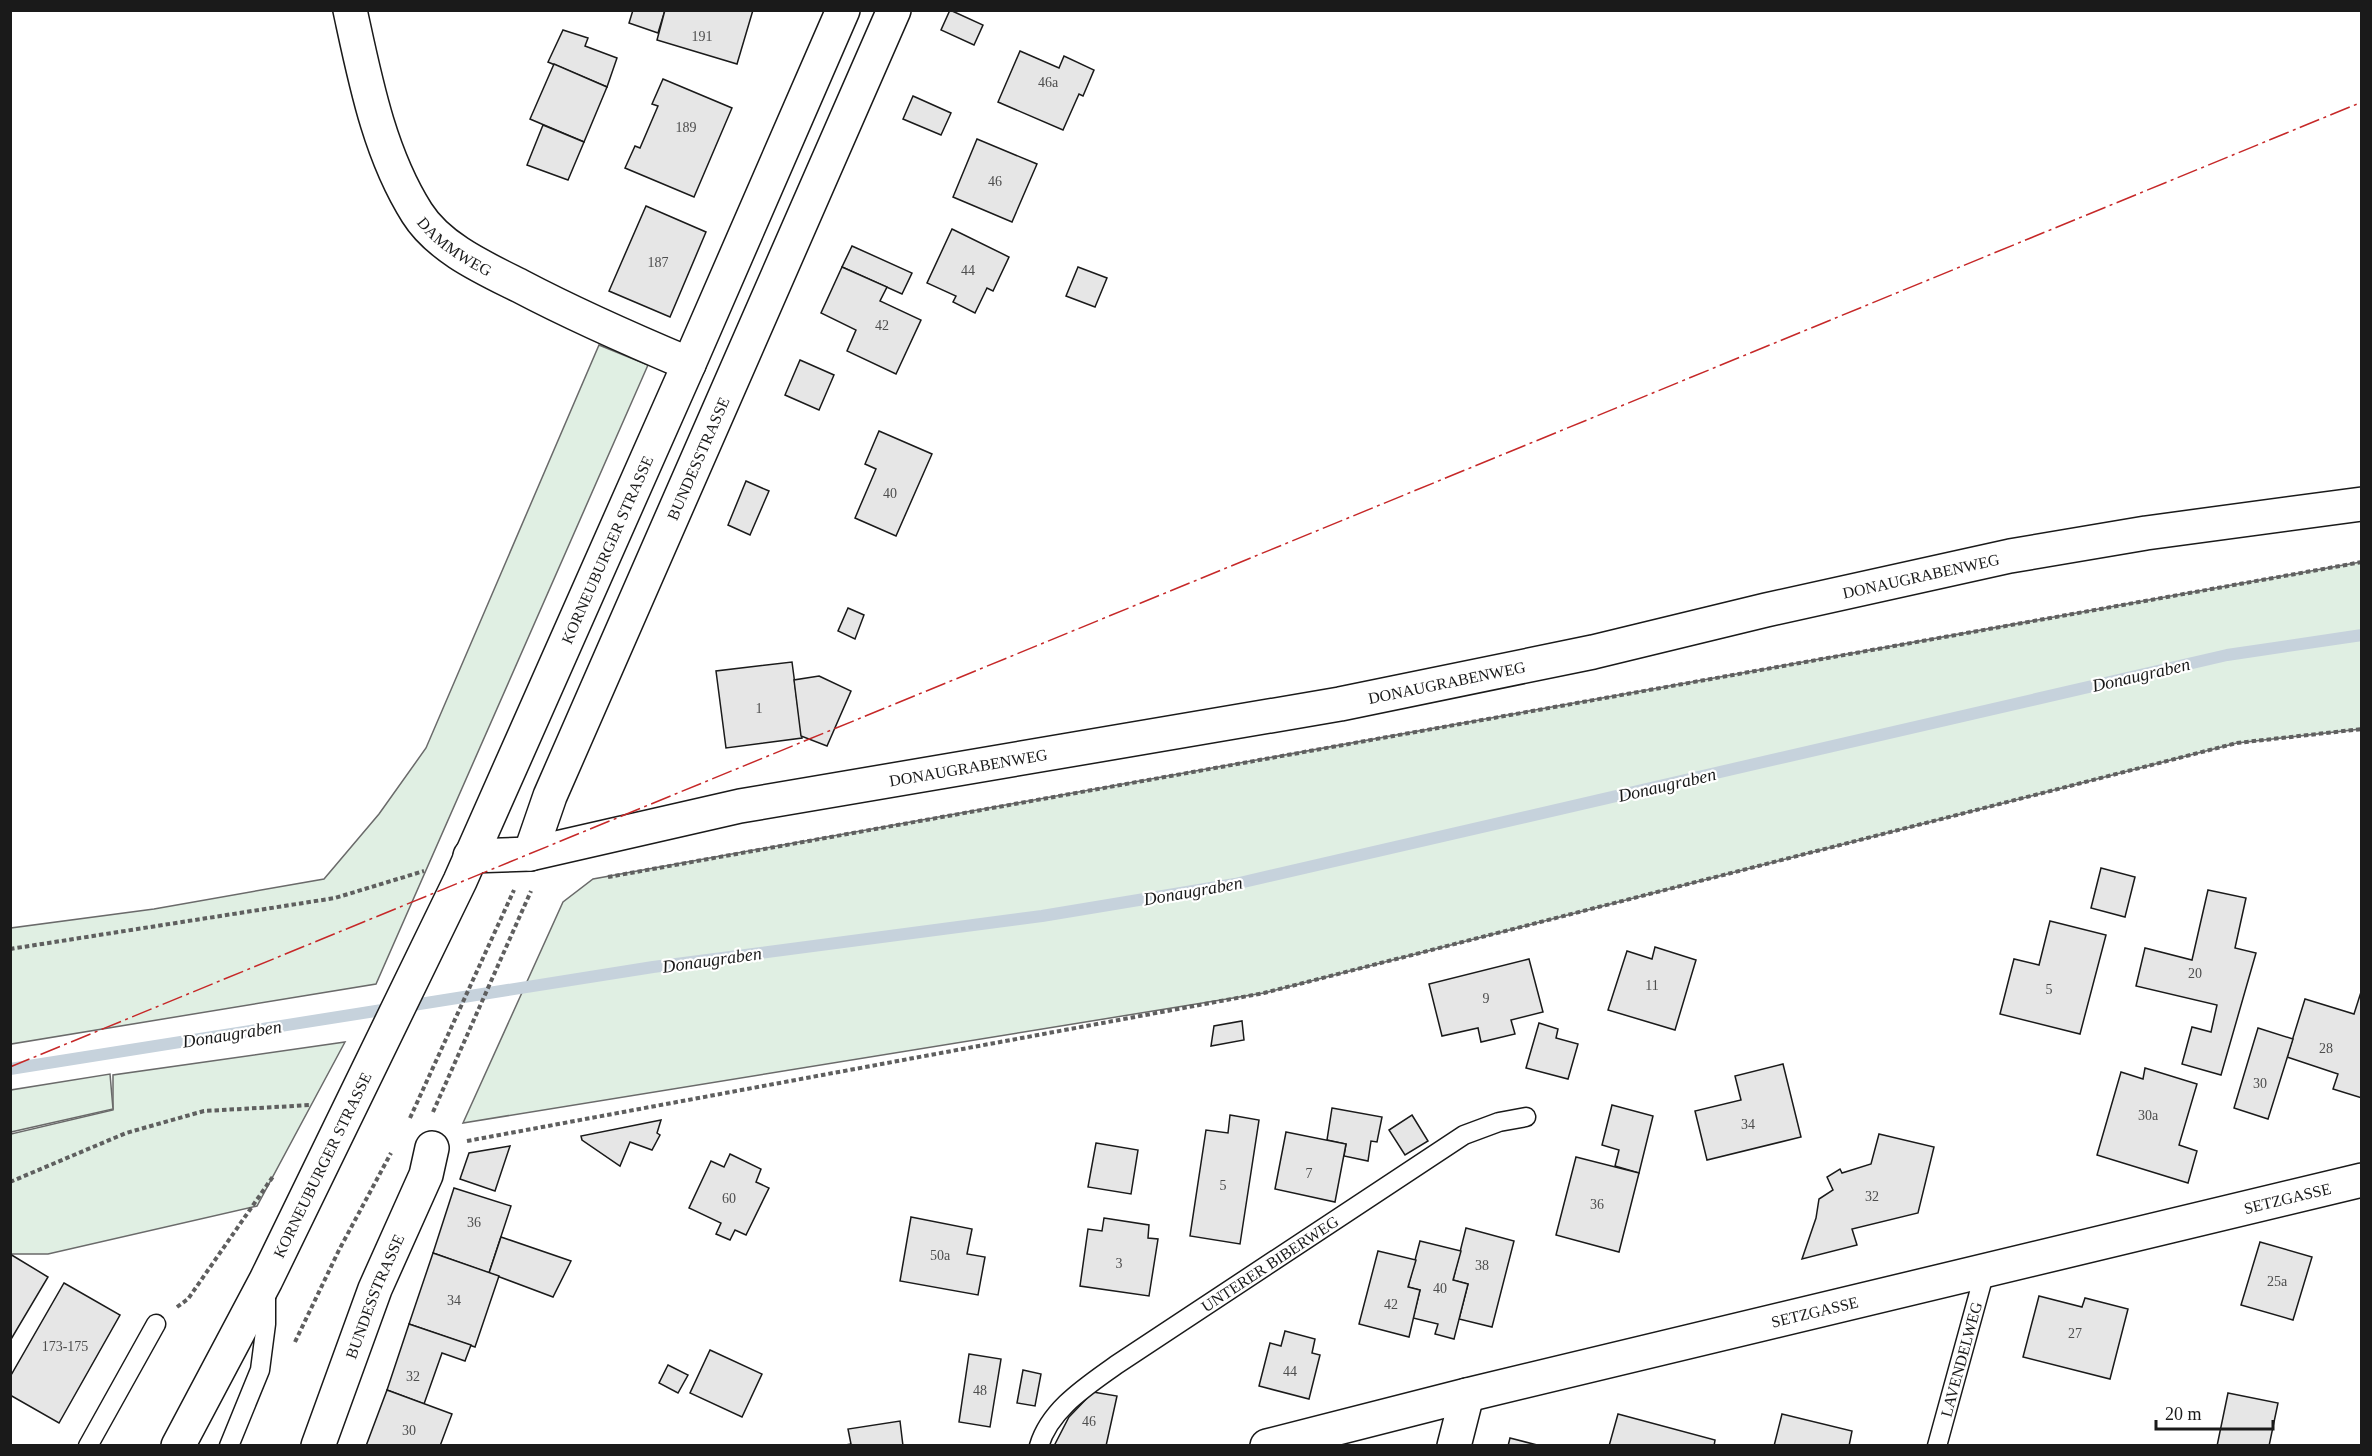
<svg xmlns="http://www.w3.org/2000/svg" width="2372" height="1456" viewBox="0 0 2372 1456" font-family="'Times New Roman',serif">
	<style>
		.green { fill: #e0efe3; stroke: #6a6a6a; stroke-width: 1.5 }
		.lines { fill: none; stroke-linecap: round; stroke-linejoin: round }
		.stream { stroke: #c6d2dc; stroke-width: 12 }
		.building { fill: #e6e6e6; stroke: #1a1a1a; stroke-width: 1.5 }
		.service-casing { stroke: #1a1a1a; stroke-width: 21 }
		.minor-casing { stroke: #1a1a1a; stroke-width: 36 }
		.primary-casing { stroke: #1a1a1a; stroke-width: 36 }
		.path { stroke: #5f5f5f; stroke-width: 4; stroke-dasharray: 4.5 3; stroke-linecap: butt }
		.service { stroke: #fff; stroke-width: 18 }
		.minor { stroke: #fff; stroke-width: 33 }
		.primary { stroke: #fff; stroke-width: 33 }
		.power { stroke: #c62828; stroke-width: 1.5; stroke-dasharray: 21 4.5 3 4.5; stroke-linecap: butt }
		.labels { text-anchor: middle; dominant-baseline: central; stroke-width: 4.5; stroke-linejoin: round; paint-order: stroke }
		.number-label { font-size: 14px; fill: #4d4d4d }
		.street-label { font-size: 16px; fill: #1a1a1a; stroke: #fff }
		.water-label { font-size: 18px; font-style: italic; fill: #1a1a1a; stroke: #fff }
	</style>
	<rect width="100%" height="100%" fill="#fff"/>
	<g class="green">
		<polygon points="599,345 648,365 376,984 11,1044 11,928 154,909 324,879 379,814 426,748"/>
		<polygon points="2361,562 2361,729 2237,743 1264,993 463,1123 563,902 593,879"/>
		<polygon points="345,1042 257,1206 48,1254 11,1254 11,1134 113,1110 113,1075"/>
		<polygon points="110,1074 113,1109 11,1132 11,1090"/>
	</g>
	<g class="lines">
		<polyline class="stream" points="10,1069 653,967 1042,916 1235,884 2227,655 2362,635"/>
	</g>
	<g class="building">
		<polygon points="633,10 665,10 658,33 629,23"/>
		<polygon points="665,10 753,10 737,64 657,40"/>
		<polygon points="950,10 983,25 974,45 941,30"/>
		<polygon points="563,30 588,38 585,46 617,58 607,87 548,62"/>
		<polygon points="1020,51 1059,68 1064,56 1094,70 1083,96 1079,94 1063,130 998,102"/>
		<polygon points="554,64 607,87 584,142 530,119"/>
		<polygon points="663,79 732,108 694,197 625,168 635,146 640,148 658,106 652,104"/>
		<polygon points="913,96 951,113 941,135 903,119"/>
		<polygon points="543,125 584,142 568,180 527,165"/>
		<polygon points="977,139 1037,164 1012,222 953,197"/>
		<polygon points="646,206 706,232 670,317 609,291"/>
		<polygon points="952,229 1009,257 993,291 987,288 975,313 953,302 956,296 927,283"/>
		<polygon points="852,246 912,273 902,294 842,267"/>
		<polygon points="842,267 887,287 880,301 921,320 896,374 847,351 856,330 821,313"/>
		<polygon points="1078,267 1107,278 1095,307 1066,296"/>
		<polygon points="800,360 834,375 819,410 785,395"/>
		<polygon points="879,431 932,454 896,536 855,518 876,469 865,464"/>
		<polygon points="746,481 769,491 750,535 728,525"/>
		<polygon points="848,608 864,615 855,639 838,631"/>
		<polygon points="792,662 802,738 726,748 716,671"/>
		<polygon points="819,676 851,691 827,746 801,736 794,680"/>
		<polygon points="2101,868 2135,877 2125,917 2091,908"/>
		<polygon points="2208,890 2246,898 2235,948 2256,953 2221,1075 2182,1064 2192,1027 2211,1032 2217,1005 2136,986 2145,948 2192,960"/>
		<polygon points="2050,921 2106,935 2080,1034 2000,1014 2014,959 2039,965"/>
		<polygon points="1655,947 1696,960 1675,1030 1608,1010 1627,951 1652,959"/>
		<polygon points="1529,959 1543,1012 1511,1020 1515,1034 1481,1042 1478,1028 1442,1036 1429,984"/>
		<polygon points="2361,992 2362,992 2362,1098 2333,1089 2338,1074 2287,1057 2305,999 2354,1014"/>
		<polygon points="1242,1021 1244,1040 1211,1046 1214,1026"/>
		<polygon points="1539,1023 1558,1029 1556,1038 1578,1044 1568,1079 1526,1068"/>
		<polygon points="2258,1028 2293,1039 2268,1119 2234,1108"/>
		<polygon points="1783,1064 1801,1137 1707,1160 1695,1111 1741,1100 1735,1076"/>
		<polygon points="2145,1068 2197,1084 2179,1145 2197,1151 2188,1183 2097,1155 2121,1072 2143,1079"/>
		<polygon points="1612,1105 1653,1116 1639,1173 1615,1166 1619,1150 1602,1145"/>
		<polygon points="1332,1108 1382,1117 1377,1142 1371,1141 1368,1161 1344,1156 1346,1144 1327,1140"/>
		<polygon points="1230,1115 1259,1120 1240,1244 1190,1236 1206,1130 1228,1133"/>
		<polygon points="1412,1115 1428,1141 1405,1155 1389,1130"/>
		<polygon points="661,1120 657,1133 660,1135 652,1150 630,1142 620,1166 582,1140 581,1136"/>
		<polygon points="1286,1132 1346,1144 1335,1202 1275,1189"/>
		<polygon points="1879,1134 1934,1147 1918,1213 1852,1229 1857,1245 1802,1259 1816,1218 1819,1199 1833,1190 1827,1177 1840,1169 1842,1173 1871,1164"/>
		<polygon points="1096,1143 1138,1150 1131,1194 1088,1187"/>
		<polygon points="510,1146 495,1191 460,1179 469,1153"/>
		<polygon points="730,1154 761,1169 756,1182 769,1188 746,1235 735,1230 730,1240 716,1234 721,1223 689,1208 711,1161 724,1167"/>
		<polygon points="1576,1157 1639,1173 1619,1252 1556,1235"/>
		<polygon points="454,1188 511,1206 489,1273 433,1253"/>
		<polygon points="911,1217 972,1229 967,1254 985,1257 978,1295 900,1281"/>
		<polygon points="1104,1218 1149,1225 1148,1238 1158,1239 1149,1296 1080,1286 1088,1229 1102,1231"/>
		<polygon points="1466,1228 1514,1241 1492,1327 1459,1319 1468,1284 1453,1280"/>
		<polygon points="501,1237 571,1261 553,1297 489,1273"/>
		<polygon points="1420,1241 1461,1251 1453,1280 1468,1284 1454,1339 1435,1334 1438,1324 1413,1318 1420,1290 1408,1287"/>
		<polygon points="2260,1242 2312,1257 2293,1320 2241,1305"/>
		<polygon points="1378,1251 1416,1260 1408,1287 1420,1290 1409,1337 1359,1324"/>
		<polygon points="433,1253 499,1276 475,1347 409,1324"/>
		<polygon points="10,1254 48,1277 10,1341"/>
		<polygon points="64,1283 120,1315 59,1423 10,1395 10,1377"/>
		<polygon points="2039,1296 2082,1307 2085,1298 2128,1309 2110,1379 2023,1357"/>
		<polygon points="409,1324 471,1345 465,1361 442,1353 424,1404 387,1390"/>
		<polygon points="1285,1331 1315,1339 1312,1353 1320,1355 1309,1399 1259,1386 1270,1343 1281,1346"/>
		<polygon points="710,1350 762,1374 742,1417 690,1393"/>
		<polygon points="969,1354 1001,1359 990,1427 959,1422"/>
		<polygon points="668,1365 688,1375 678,1393 659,1383"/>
		<polygon points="1023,1370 1041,1374 1035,1406 1017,1403"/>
		<polygon points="387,1390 452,1414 440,1446 366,1446"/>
		<polygon points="1093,1392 1117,1396 1106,1446 1054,1446 1069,1417"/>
		<polygon points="2228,1393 2278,1403 2269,1446 2217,1446"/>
		<polygon points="1618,1414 1715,1440 1714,1446 1609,1446"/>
		<polygon points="1782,1414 1852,1431 1849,1446 1774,1446"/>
		<polygon points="900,1421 903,1446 840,1446 851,1444 848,1429"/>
		<polygon points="1510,1438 1541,1446 1508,1446"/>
	</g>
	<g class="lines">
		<g class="service-casing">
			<g id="service">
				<polyline points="88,1446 156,1324"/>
				<polyline points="229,1446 260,1370 266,1324 266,1292"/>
				<path id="s1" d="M1039,1446C1050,1409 1087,1386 1116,1365L1464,1135L1499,1122L1526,1117"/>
				<path id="s2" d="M1937,1446L1985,1271"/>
			</g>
		</g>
		<g class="minor-casing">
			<g id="minor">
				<path id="s3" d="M350,10C365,79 379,153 417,213C439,248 484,268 520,286C575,315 632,340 689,364"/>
				<path id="s4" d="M530,854L550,796L894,10"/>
				<path id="s5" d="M470,856L530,854L740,806L1340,704L1593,652L1766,610L2010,556L2146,533L2362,504"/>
				<path id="s6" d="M318,1446L375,1289L426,1175L432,1148"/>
				<path id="s7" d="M1267,1446L1467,1395L2362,1180"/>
				<polyline points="1454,1446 1467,1395"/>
			</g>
		</g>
		<g class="primary-casing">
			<g id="primary">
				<path id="s8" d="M178,1446L266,1280L460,881L689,364L843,10"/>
			</g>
		</g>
		<g class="path">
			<polyline points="608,877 2362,562"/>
			<polyline points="10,949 335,898 424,871"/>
			<polyline points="433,1112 531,891"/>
			<polyline points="410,1118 514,890"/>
			<polyline points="467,1141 1264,993 2237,743 2362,729"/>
			<polyline points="10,1182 126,1133 204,1111 311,1105"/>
			<polyline points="177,1307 188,1299 274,1175"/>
			<polyline points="295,1342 339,1250 391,1153"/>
		</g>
		<use href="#service" class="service"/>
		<use href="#minor" class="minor"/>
		<use href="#primary" class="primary"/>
		<polyline class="power" points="10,1067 2362,102"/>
	</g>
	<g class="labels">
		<g class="number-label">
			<text x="702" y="36">191</text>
			<text x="1048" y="82">46a</text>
			<text x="686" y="127">189</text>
			<text x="995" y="181">46</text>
			<text x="658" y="262">187</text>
			<text x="968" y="270">44</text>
			<text x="882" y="325">42</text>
			<text x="890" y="493">40</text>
			<text x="759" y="708">1</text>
			<text x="2195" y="973">20</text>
			<text x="1652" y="985">11</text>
			<text x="2049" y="989">5</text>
			<text x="1486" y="998">9</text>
			<text x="2326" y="1048">28</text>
			<text x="2260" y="1083">30</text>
			<text x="2148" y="1115">30a</text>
			<text x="1748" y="1124">34</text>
			<text x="1309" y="1173">7</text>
			<text x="1223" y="1185">5</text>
			<text x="1872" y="1196">32</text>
			<text x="729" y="1198">60</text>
			<text x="1597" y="1204">36</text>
			<text x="474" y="1222">36</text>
			<text x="940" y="1255">50a</text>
			<text x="1119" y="1263">3</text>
			<text x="1482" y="1265">38</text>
			<text x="2277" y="1281">25a</text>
			<text x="1440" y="1288">40</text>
			<text x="454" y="1300">34</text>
			<text x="1391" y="1304">42</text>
			<text x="2075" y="1333">27</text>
			<text x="65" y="1346">173-175</text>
			<text x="1290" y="1371">44</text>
			<text x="413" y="1376">32</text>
			<text x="980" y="1390">48</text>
			<text x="1089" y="1421">46</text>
			<text x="409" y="1430">30</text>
		</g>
		<g class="street-label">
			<text stroke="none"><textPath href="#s3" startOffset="266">DAMMWEG</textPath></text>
			<text stroke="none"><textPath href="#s4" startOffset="430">BUNDESSTRASSE</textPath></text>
			<text stroke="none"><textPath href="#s8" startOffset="994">KORNEUBURGER STRASSE</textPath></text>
			<text stroke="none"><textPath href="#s5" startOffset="1479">DONAUGRABENWEG</textPath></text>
			<text stroke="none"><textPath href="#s5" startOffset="993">DONAUGRABENWEG</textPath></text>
			<text stroke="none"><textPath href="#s5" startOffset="507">DONAUGRABENWEG</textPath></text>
			<text stroke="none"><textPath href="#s8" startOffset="316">KORNEUBURGER STRASSE</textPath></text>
			<text stroke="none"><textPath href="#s7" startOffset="1050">SETZGASSE</textPath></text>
			<text stroke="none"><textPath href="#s1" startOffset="298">UNTERER BIBERWEG</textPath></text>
			<text stroke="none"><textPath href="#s6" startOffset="160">BUNDESSTRASSE</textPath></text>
			<text stroke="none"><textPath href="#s7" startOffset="564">SETZGASSE</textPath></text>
			<text stroke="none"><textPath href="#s2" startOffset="90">LAVENDELWEG</textPath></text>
		</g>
		<g class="water-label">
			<text transform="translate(2141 675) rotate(-13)">Donaugraben</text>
			<text transform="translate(1667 785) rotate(-13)">Donaugraben</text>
			<text transform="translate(1193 891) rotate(-10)">Donaugraben</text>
			<text transform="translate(712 960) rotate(-8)">Donaugraben</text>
			<text transform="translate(232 1034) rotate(-9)">Donaugraben</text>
		</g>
	</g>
	<rect width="2372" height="1456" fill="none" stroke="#1a1a1a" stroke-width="24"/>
	<path d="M2156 1420v9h117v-9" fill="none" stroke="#1a1a1a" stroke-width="3"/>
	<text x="2165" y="1420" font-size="18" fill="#1a1a1a" stroke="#ffffff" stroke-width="4.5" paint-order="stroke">20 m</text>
</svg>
